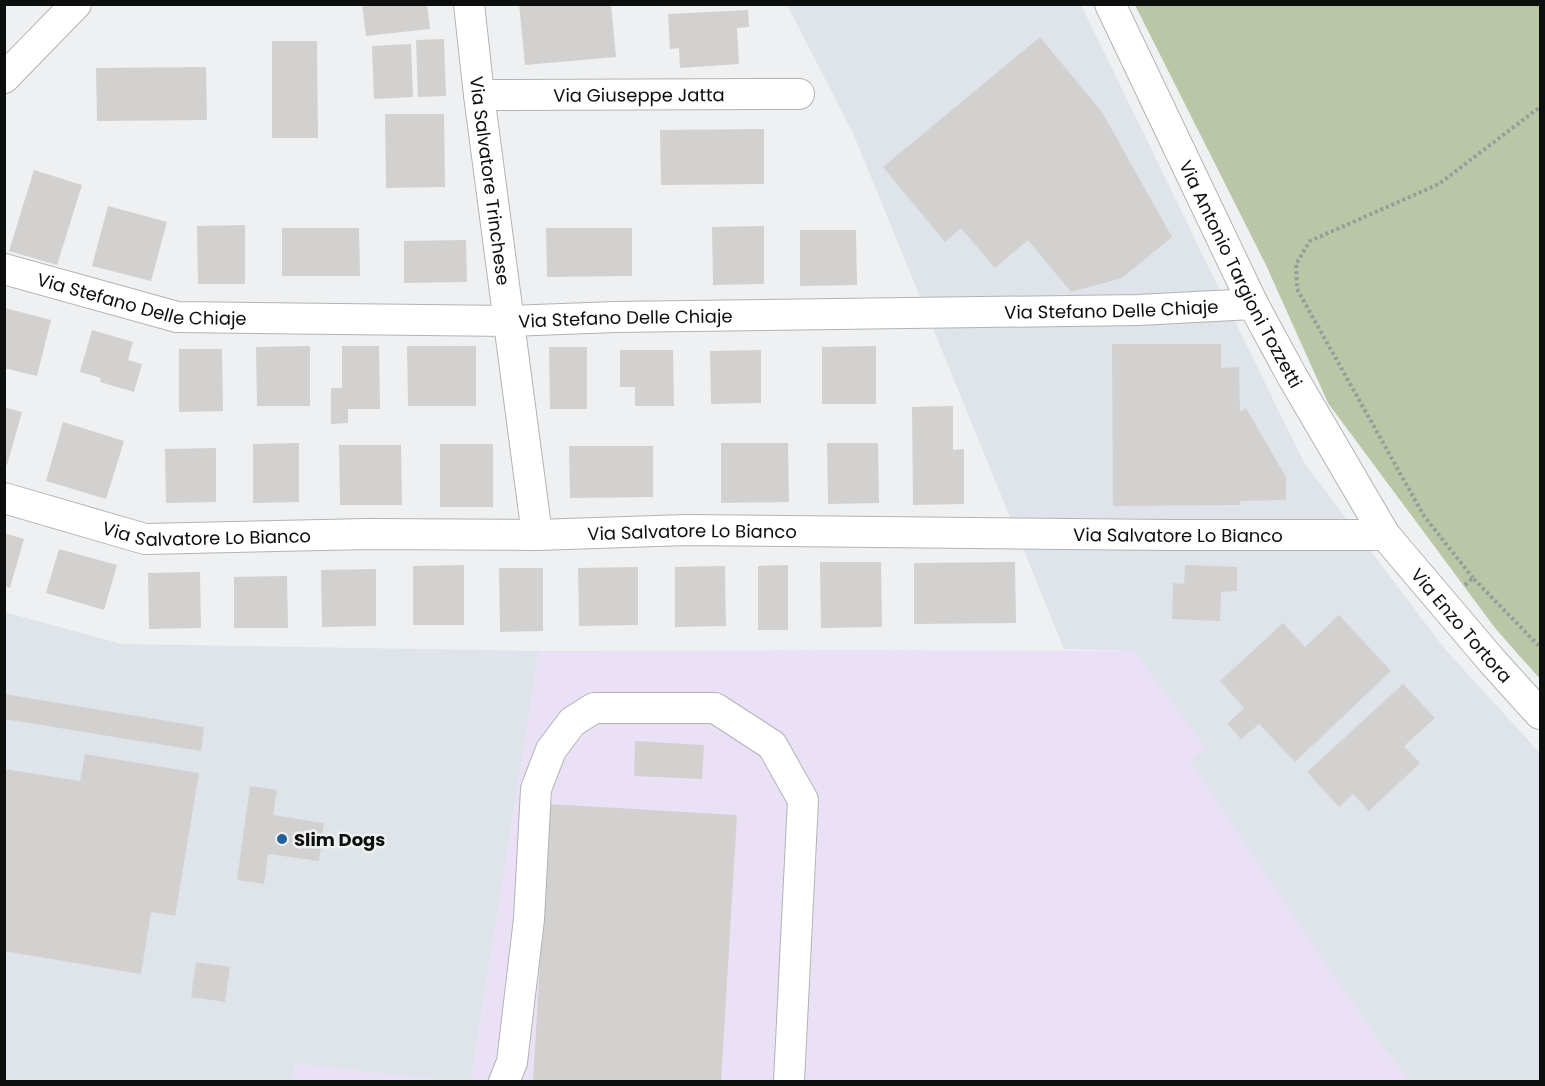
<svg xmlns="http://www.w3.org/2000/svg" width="1545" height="1086" viewBox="0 0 1545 1086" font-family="Poppins,sans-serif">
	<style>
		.commercial { fill: #ebe1f6 }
		.built { fill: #dee4ea }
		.green { fill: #bac7a6 }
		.building { fill: #d2d1d0 }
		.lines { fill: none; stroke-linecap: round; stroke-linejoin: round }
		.minor-casing { stroke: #b2b3b4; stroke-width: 32 }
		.path { stroke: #9a9b9c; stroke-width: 4; stroke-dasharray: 3 3; stroke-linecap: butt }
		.minor { stroke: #fff; stroke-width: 30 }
		.poi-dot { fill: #236298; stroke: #eff0f1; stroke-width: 2 }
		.labels { text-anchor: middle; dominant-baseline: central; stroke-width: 5; stroke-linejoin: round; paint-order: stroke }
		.street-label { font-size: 18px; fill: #0d0e0e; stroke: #eff0f1 }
		.poi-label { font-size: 18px; font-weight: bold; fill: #0d0e0e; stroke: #eff0f1; text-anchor: start }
	</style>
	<rect width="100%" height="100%" fill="#eff0f1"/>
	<g class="commercial">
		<polygon points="855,650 1134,651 1206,748 1190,760 1383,1048 1410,1081 471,1082 539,651"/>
		<polygon points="294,1064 446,1081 293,1082"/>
	</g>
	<g class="built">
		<polygon points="787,5 1081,5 1303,461 1444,648 1540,753 1540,1081 1410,1081 1383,1048 1241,838 1190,760 1205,748 1134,651 1064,649 853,133"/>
		<polygon points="4,612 122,644 539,651 471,1081 446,1081 295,1064 293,1081 5,1081"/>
	</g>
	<polygon class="green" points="1135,5 1540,5 1540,679 1495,628 1328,403 1266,265"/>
	<g class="building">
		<polygon points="362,4 427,4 430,29 366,36"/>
		<polygon points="519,4 611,4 616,57 525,65"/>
		<polygon points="748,10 749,27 737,28 739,64 680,68 679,48 670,49 668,14"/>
		<polygon points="1040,37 1102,112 1172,237 1122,278 1071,292 1028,240 995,268 961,228 945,242 883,167"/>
		<polygon points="444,39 446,96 418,97 416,40"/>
		<polygon points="272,41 317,41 318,138 272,138"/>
		<polygon points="411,44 413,97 374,99 372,46"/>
		<polygon points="206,67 207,120 97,121 96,68"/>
		<polygon points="385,114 444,114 445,187 386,188"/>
		<polygon points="764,129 764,184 661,185 660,130"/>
		<polygon points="34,170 82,185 57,265 9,251"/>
		<polygon points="108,206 167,222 151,281 92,266"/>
		<polygon points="245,225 245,284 198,284 197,226"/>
		<polygon points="764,226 764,284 713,285 712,227"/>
		<polygon points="282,228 359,228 360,276 282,276"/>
		<polygon points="546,228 632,228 632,276 547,277"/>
		<polygon points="800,230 856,230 857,285 800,286"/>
		<polygon points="466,240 467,282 404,283 404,241"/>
		<polygon points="5,308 51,320 37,376 4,368"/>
		<polygon points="92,330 133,342 128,360 142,364 134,392 100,382 101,378 80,372"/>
		<polygon points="1112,344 1221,344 1221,368 1239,367 1240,412 1246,408 1286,477 1286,500 1240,501 1241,505 1113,506"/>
		<polygon points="310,346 310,406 257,406 256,347"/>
		<polygon points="342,346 379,346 380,409 348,409 348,423 331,424 331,388 342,388"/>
		<polygon points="407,346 476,346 476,406 408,406"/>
		<polygon points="876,346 876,404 822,404 822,347"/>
		<polygon points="549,347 587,347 587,409 550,409"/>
		<polygon points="179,349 222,349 223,411 179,412"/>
		<polygon points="620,350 673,350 674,406 635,406 635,387 620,387"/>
		<polygon points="761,350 761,403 711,404 710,351"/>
		<polygon points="953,406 953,450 964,449 964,504 913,505 912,407"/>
		<polygon points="4,407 22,412 7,465 4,464"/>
		<polygon points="63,422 124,441 106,499 46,481"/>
		<polygon points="299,443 299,502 253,503 253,444"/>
		<polygon points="721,443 788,443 789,502 721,503"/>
		<polygon points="827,443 878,443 879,503 828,504"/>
		<rect x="440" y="444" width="53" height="63"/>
		<polygon points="339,445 401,445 402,505 340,505"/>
		<polygon points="569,446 653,446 653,497 570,498"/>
		<polygon points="216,448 216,502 166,503 165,449"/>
		<polygon points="4,533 24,539 10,588 4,586"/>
		<polygon points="59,549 117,565 104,610 46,593"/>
		<polygon points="820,562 881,562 882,627 821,628"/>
		<polygon points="1015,562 1016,623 914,624 914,563"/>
		<polygon points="464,565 464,625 413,625 413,566"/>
		<polygon points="788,565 788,630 758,630 758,566"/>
		<polygon points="1185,565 1237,567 1237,591 1221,592 1220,621 1172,619 1173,583 1184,584"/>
		<polygon points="725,566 726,626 675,627 675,567"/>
		<polygon points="638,567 638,625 579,626 578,568"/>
		<polygon points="499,568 543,568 543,631 500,632"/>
		<polygon points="376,569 376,626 322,627 321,570"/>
		<polygon points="200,572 201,628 149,629 148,573"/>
		<polygon points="287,576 288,628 234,628 234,577"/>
		<polygon points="1339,615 1391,671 1295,762 1259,724 1241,739 1227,724 1244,708 1220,681 1283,623 1305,647"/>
		<polygon points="1403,684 1435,718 1404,746 1420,763 1369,811 1353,794 1339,807 1307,772"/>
		<polygon points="4,694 204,727 201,751 4,719"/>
		<polygon points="635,741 704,745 702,779 634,776"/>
		<polygon points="85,754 199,773 175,916 151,912 141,974 4,951 4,769 80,781"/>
		<polygon points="250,786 277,790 273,815 324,823 319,861 268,854 264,884 237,880"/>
		<polygon points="549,804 737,815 721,1082 533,1082"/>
		<polygon points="196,962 230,967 225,1002 191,997"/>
	</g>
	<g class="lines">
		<g class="minor-casing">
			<g id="minor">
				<path id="s1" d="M469,4L479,95L537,535"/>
				<path id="s2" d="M1110,4L1253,304L1292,376L1385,535L1492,661L1540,714"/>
				<polyline points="4,78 76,4"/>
				<path id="s3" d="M479,95L799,94"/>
				<path id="s4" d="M4,269L177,317L509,321L615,317L1138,310L1253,304"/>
				<path id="s5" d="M4,498L145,539L368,534L537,535L686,530L1171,535H1385"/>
				<polyline points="504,1082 512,1062 529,919 536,789 551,750 572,722 594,708 715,708 772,745 803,800 789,1082"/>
			</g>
		</g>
		<g class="path">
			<polyline points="1473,578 1424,516 1297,289 1296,264 1310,241 1439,184 1540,107"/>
			<polyline points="1465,585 1473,578 1540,647"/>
		</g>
		<use href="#minor" class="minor"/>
	</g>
	<circle class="poi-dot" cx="282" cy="839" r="6"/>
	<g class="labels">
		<g class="street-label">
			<text stroke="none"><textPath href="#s3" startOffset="160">Via Giuseppe Jatta</textPath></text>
			<text stroke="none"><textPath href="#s1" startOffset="178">Via Salvatore Trinchese</textPath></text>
			<text stroke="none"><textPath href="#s2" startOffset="300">Via Antonio Targioni Tozzetti</textPath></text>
			<text stroke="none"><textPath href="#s4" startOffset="142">Via Stefano Delle Chiaje</textPath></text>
			<text stroke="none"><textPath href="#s4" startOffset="1114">Via Stefano Delle Chiaje</textPath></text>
			<text stroke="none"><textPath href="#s4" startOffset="628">Via Stefano Delle Chiaje</textPath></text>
			<text stroke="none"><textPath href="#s5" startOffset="208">Via Salvatore Lo Bianco</textPath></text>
			<text stroke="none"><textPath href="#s5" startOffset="694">Via Salvatore Lo Bianco</textPath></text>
			<text stroke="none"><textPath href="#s5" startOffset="1180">Via Salvatore Lo Bianco</textPath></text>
			<text stroke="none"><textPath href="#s2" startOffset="717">Via Enzo Tortora</textPath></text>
		</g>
		<g class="poi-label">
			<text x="294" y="839">Slim Dogs</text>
		</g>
	</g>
	<rect width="1545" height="1086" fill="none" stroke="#0d0e0e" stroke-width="12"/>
</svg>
